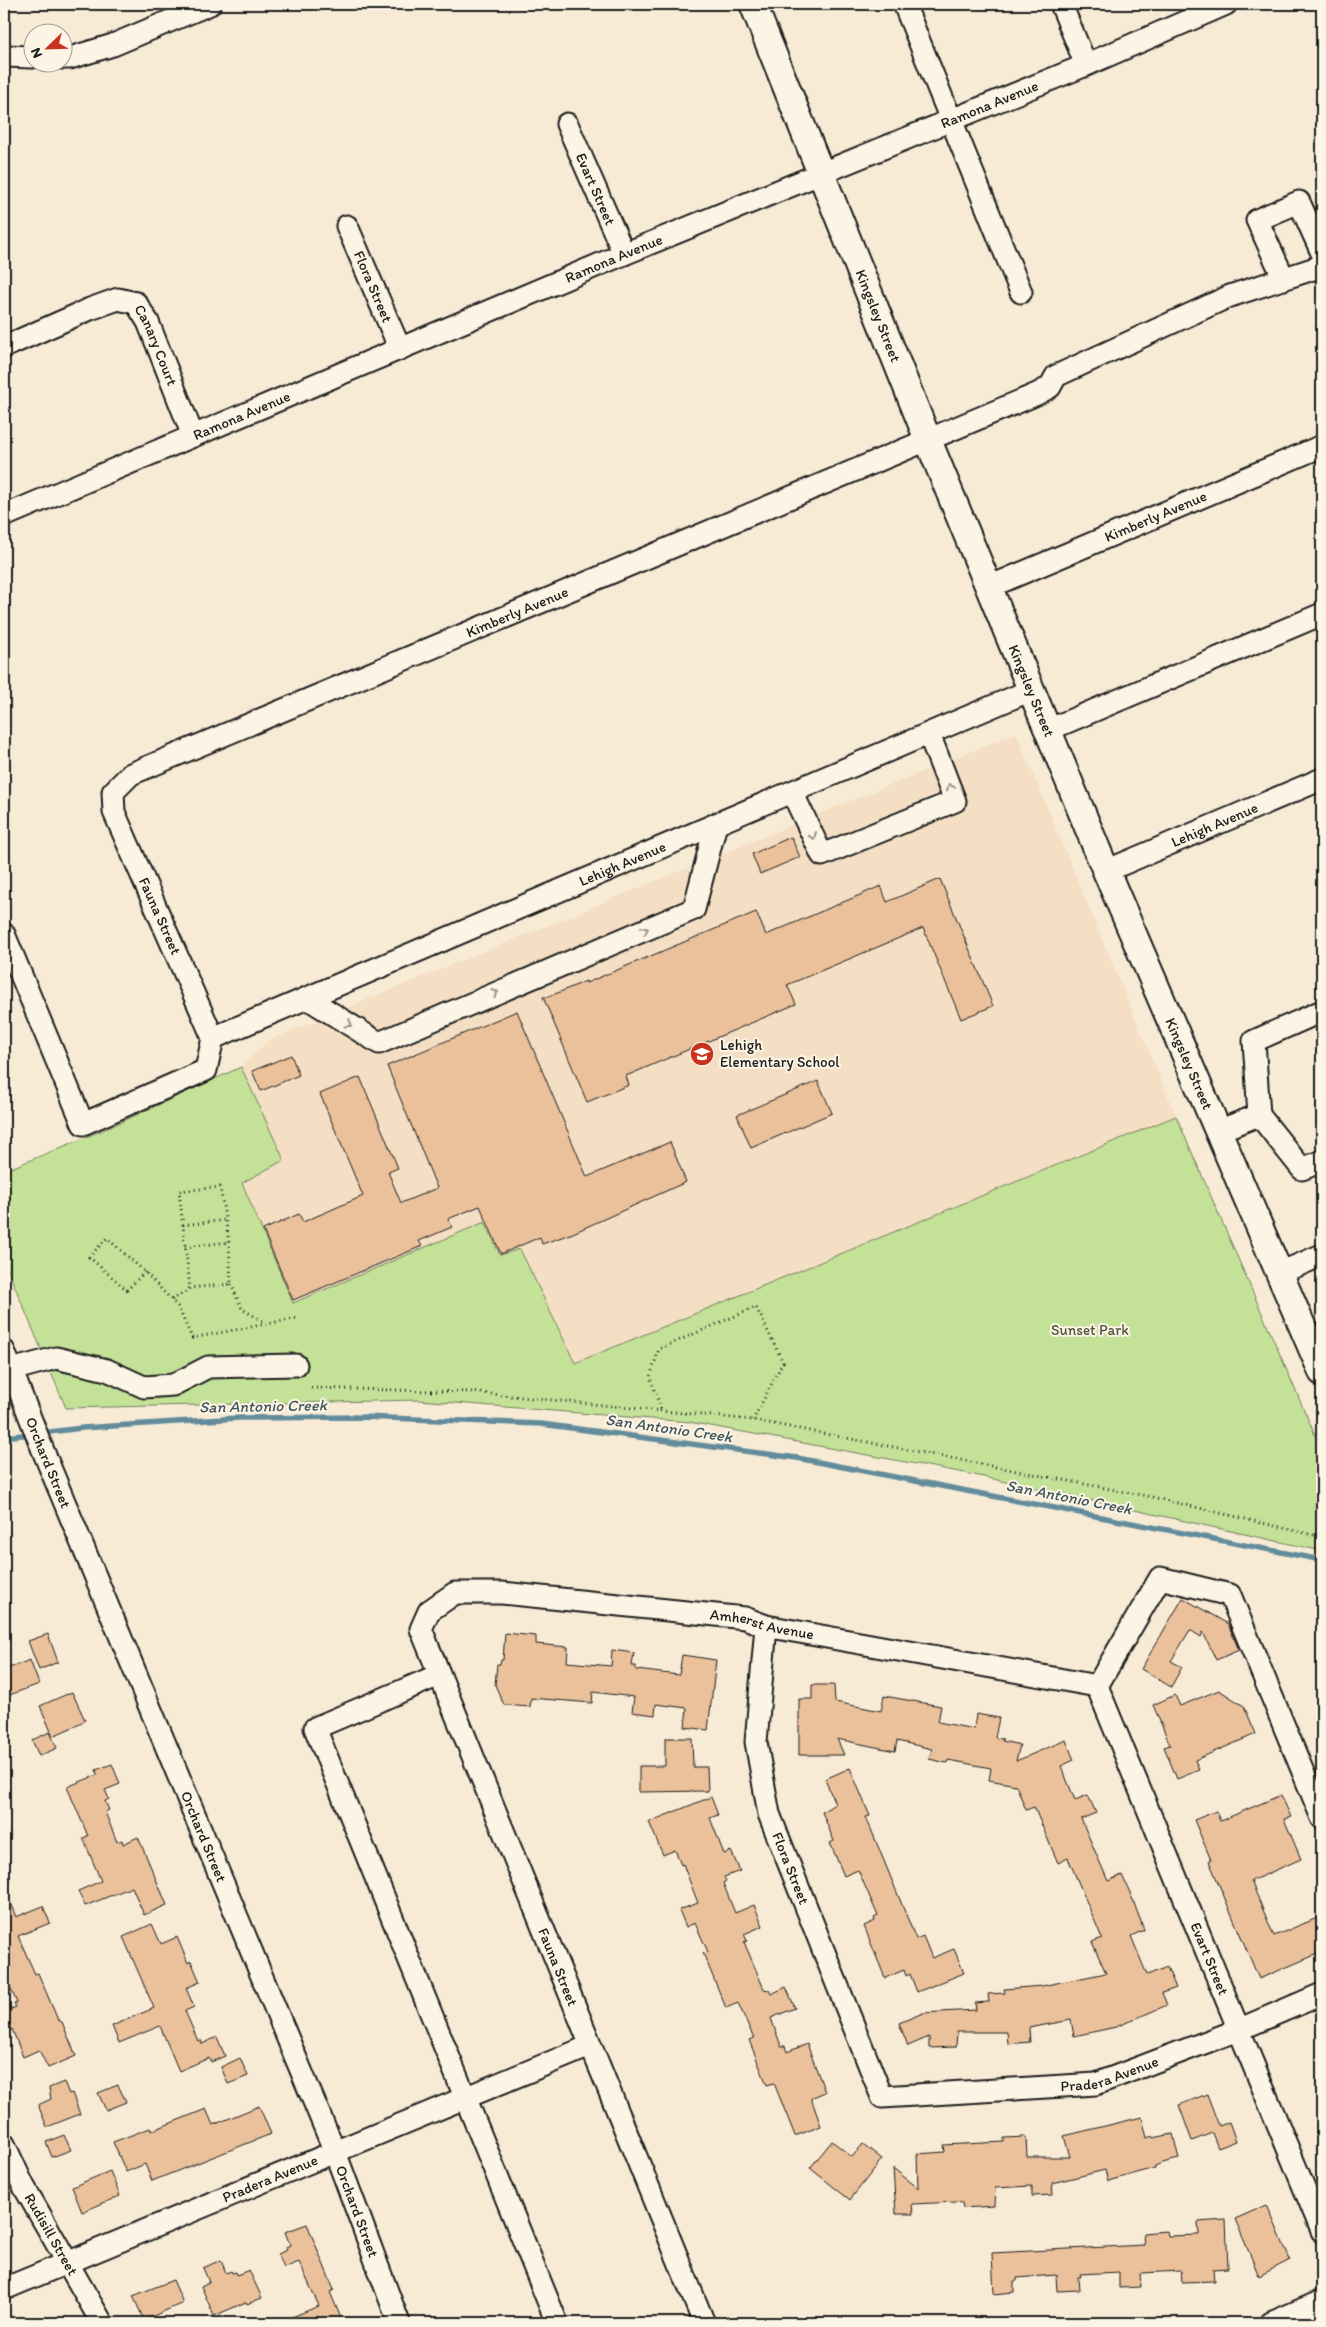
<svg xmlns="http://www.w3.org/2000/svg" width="1326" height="2327" viewBox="0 0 1326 2327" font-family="Itim,sans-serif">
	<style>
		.built { fill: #f4dec4 }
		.green { fill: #c4e198; stroke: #707e5a }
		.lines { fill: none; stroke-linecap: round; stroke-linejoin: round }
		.stream { stroke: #628c9c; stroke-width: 5.5 }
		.building { fill: #eac19a; stroke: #1c1c1c }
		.minor-casing { stroke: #1c1c1c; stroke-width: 25 }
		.major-casing { stroke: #1c1c1c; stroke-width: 30 }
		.path { stroke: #1c1c1c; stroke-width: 3; stroke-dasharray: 1 4; stroke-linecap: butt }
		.minor { stroke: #fcf5e5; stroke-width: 21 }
		.major { stroke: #fcf5e5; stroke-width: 26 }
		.oneway { stroke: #97938b }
		.labels { text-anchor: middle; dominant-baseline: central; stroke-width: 4; stroke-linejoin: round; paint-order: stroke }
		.street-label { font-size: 15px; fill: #1c1c1c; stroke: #fcf5e5 }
		.poi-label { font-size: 15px; fill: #1c1c1c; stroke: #fcf5e5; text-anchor: start }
		.park-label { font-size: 15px; fill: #4e5741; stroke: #fcf5e5 }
		.water-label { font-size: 16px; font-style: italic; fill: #3f545c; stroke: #fcf5e5 }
	</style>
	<rect width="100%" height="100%" fill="#f8ebd6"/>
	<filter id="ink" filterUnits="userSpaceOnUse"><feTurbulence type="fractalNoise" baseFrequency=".02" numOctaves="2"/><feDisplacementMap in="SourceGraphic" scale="10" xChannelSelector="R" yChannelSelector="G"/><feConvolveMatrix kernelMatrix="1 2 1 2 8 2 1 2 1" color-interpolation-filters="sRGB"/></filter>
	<g filter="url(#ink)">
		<polygon class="built" points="1016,733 1176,1116 575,1363 521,1249 500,1255 485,1222 293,1304 242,1182 284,1160 241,1067 269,1040"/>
		<polygon class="green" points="241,1067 284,1160 242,1183 293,1303 485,1222 500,1255 520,1249 575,1363 1176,1116 1322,1451 1322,1551 965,1473 689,1422 419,1400 66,1408 4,1261 4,1171 108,1128"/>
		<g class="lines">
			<g class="stream">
				<polyline points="41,1433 82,1428 239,1418 362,1417 541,1424 797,1458 1322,1560"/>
				<polyline points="4,1437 31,1434"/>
			</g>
		</g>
		<g class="building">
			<polygon points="791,837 800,857 760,874 752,854"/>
			<polygon points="940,879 993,1006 961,1019 923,928 787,985 796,1004 626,1076 629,1085 587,1102 543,997 548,997 586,981 586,983 756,912 766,935 881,886 887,902"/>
			<polygon points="517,1011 587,1177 670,1142 686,1182 573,1233 542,1244 540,1237 501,1254 480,1206 448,1219 452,1227 419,1241 422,1246 293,1300 263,1230 299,1214 303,1222 363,1196 320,1094 360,1077 398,1168 388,1172 401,1203 437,1188 387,1066"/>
			<polygon points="291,1055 299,1075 261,1091 252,1071"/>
			<polygon points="818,1081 832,1113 751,1148 737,1115"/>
			<polygon points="1183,1598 1228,1624 1239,1650 1216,1660 1203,1632 1201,1637 1190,1630 1171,1661 1182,1667 1171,1687 1141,1669"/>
			<polygon points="505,1633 536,1636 536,1644 568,1647 567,1662 611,1666 612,1650 634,1653 632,1666 636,1666 636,1670 679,1675 682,1655 716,1660 708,1730 685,1727 687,1708 656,1704 655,1715 632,1712 634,1697 593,1692 592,1703 531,1698 530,1707 504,1705 495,1685 497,1664 500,1664 501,1660 503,1660"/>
			<polygon points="48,1634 58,1662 39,1670 28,1641"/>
			<polygon points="30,1660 39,1684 4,1697 4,1670"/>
			<polygon points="812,1685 834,1685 835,1702 881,1711 884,1696 941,1706 938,1722 974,1729 976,1714 999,1718 995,1738 1003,1739 1002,1741 1020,1745 1016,1761 1066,1740 1074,1760 1061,1766 1075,1800 1088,1795 1096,1813 1081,1819 1108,1881 1122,1875 1131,1895 1144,1930 1131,1936 1147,1975 1167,1967 1176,1988 1162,1993 1167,2005 1116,2027 1074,2036 1071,2020 1029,2028 1030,2042 1008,2044 1007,2032 957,2032 956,2047 929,2048 929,2037 908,2046 899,2023 923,2013 976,2010 975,2003 989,2002 988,1994 1005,1993 1004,1989 1042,1986 1106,1973 1092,1942 1102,1938 1068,1858 1058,1863 1034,1807 1026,1810 1016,1785 989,1780 991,1768 948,1760 947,1763 929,1759 932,1749 897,1741 895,1751 837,1739 844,1755 799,1755 799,1699 812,1699"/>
			<polygon points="1219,1690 1244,1706 1256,1734 1195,1760 1199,1770 1177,1779 1164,1747 1170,1745 1153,1705 1175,1695 1180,1706"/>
			<polygon points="72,1692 85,1720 82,1722 82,1723 53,1736 40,1706"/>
			<polygon points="50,1732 57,1748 39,1756 32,1740"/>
			<polygon points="665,1738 692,1738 693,1767 707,1767 708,1791 639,1792 639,1766 665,1766"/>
			<polygon points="112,1764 120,1784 105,1790 109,1799 105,1801 109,1810 105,1812 117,1842 122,1840 123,1844 138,1837 167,1905 144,1915 132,1887 85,1906 78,1891 101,1881 83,1838 88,1836 67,1787 97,1775 96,1770"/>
			<polygon points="850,1768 870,1816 866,1817 916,1939 923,1936 932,1958 954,1949 964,1973 917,1992 910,1974 906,1976 904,1970 885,1978 864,1926 875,1921 874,1918 878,1916 858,1870 844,1876 830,1843 834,1841 822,1812 835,1804 825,1779"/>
			<polygon points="1281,1795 1291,1817 1284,1819 1301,1859 1251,1881 1274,1936 1322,1916 1322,1952 1259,1979 1209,1861 1211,1860 1194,1820 1216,1811 1220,1821"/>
			<polygon points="711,1797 718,1815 710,1818 724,1854 731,1851 740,1871 724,1877 726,1881 723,1883 735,1913 754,1905 763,1926 744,1934 747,1941 744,1942 764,1989 769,1990 771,1994 786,1987 795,2008 771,2018 781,2046 785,2046 787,2052 807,2044 825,2092 811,2098 821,2126 795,2136 774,2083 767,2085 749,2040 754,2038 738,2003 726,2008 703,1953 708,1952 695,1923 686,1927 679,1910 698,1903 683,1864 681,1865 675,1850 663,1855 649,1822"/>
			<polygon points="4,1888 16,1917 43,1906 50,1923 18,1936 35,1974 38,1973 58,2020 62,2022 76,2056 48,2068 39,2050 23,2057 12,2029 9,2031 4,2019 4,2012 16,2007 14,2004 17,2003 4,1973"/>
			<polygon points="152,1924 161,1944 177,1937 188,1963 191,1961 200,1982 186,1988 194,2007 185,2011 198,2041 201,2040 202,2044 217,2037 225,2056 211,2062 209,2058 179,2071 160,2026 119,2043 112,2026 154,2008 123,1937"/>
			<polygon points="240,2058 248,2076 228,2084 221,2067"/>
			<polygon points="64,2082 69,2094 72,2093 80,2114 47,2127 38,2105 51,2099 49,2088"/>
			<polygon points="118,2085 126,2102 106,2110 98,2093"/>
			<polygon points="1207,2094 1219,2126 1229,2122 1236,2141 1218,2148 1212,2133 1192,2141 1179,2105"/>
			<polygon points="259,2106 271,2134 152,2181 145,2164 126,2172 113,2142 150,2128 151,2131 206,2109 213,2125"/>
			<polygon points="1142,2117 1147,2138 1152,2136 1153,2138 1173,2134 1179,2159 1162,2163 1155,2166 1155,2168 1108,2181 1105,2170 1052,2183 1053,2195 1032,2196 1032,2186 995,2188 994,2206 963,2208 962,2203 956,2202 912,2204 913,2214 896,2214 893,2168 918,2188 917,2154 945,2152 944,2145 1004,2142 1004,2138 1026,2137 1027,2157 1070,2157 1064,2136"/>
			<polygon points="64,2135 71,2150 52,2157 46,2142"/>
			<polygon points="832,2141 852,2157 863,2144 882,2159 850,2200 810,2168"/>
			<polygon points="110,2171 120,2196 82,2212 72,2187"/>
			<polygon points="1267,2205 1290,2260 1259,2276 1235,2219"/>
			<polygon points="1226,2220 1228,2268 1213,2269 1214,2281 1182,2282 1181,2271 1140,2273 1141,2287 1119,2288 1119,2272 1080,2274 1081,2277 1078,2277 1079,2290 1057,2291 1056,2275 1017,2278 1017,2281 1014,2281 1014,2292 994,2294 992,2253 1144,2245 1143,2233 1167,2231 1168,2236 1199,2235 1198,2222"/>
			<polygon points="307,2224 334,2290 330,2292 343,2323 277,2323 319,2306 299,2262 284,2268 278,2254 287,2250 286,2247 290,2245 285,2232"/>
			<polygon points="221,2260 226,2273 231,2271 232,2273 236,2272 237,2275 249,2270 262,2298 247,2304 246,2302 214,2316 201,2286 209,2282 203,2268"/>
			<polygon points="173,2280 183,2303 144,2320 133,2296"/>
		</g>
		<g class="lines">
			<g class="minor-casing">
				<g id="minor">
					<polyline points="904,4 1021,292"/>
					<polyline points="1061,4 1086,65"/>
					<polyline points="4,56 32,57"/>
					<polyline points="62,58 70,58 113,45 210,4"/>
					<path id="s1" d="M567,124L624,254"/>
					<path id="s2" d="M347,226L400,349"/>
					<polyline points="1284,279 1257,220 1299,202 1322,253"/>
					<path id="s3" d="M4,347L90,309L118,299L136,303L148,322L193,436"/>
					<path id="s4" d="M4,516L624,254L1086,65L1226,4"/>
					<path id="s5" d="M989,587L1322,446"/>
					<polyline points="1048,730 1322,614"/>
					<polyline points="792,792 822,855 955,801 929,734"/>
					<path id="s6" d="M1106,871L1322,779"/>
					<polyline points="4,934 83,1124 206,1070 213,1038"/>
					<polyline points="307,998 379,1043 694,909 716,824"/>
					<path id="s7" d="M213,1038L114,812L113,792L131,774L1037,394L1050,387L1056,376L1230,296L1322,266"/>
					<path id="s8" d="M213,1038L1031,690"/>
					<polyline points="1259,1115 1254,1041 1322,1011"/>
					<polyline points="1218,1131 1259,1115 1302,1169 1322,1161"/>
					<polyline points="1280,1273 1322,1255"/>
					<path id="s9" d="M4,1351L44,1453L335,2152L399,2323"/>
					<polyline points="11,1370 56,1358 107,1370 144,1387 173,1385 208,1367 296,1365"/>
					<path id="s10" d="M766,1626L756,1742L769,1814L882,2097L1096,2084L1238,2030L1322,1994"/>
					<polyline points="439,1675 315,1728 557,2323"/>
					<path id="s11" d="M1097,1686L1322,2231"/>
					<polyline points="1097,1686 1160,1578 1230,1595 1322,1818"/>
					<path id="s12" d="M4,2144L23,2185L102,2323"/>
					<path id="s13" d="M4,2289L590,2046"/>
					<path id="s14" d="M704,2323L421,1629L429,1611L455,1593H502L745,1618L766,1626L1097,1686"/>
					<polyline points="1271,2323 1322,2301"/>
				</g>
			</g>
			<g class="major-casing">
				<g id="major">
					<path id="s15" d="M753,4L928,440L1106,871L1322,1372"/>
				</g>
			</g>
			<g class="path">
				<polyline points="183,1225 226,1220"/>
				<polyline points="185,1247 229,1242"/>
				<polyline points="145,1272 127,1290 89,1257 107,1238 145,1272 178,1307 192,1338 298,1318"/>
				<polyline points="231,1284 242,1309 266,1323"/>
				<polyline points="172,1300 190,1288 231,1284 229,1242 220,1187 179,1191 190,1288"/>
				<polyline points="311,1388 471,1392 753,1420 1152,1497 1322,1537"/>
				<polyline points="661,1409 650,1377 659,1349 756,1307 783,1362 753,1420"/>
			</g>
			<use href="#minor" class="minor"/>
			<use href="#major" class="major"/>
		</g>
		<defs><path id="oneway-chevron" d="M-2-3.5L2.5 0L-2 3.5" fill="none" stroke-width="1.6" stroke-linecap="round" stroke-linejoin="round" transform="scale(1.25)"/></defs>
		<g class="oneway">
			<use href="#oneway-chevron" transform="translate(950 787) rotate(-112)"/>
			<use href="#oneway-chevron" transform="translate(813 836) rotate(65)"/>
			<use href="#oneway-chevron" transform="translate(645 930) rotate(-23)"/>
			<use href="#oneway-chevron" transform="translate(495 993) rotate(-23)"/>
			<use href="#oneway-chevron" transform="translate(349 1024) rotate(32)"/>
		</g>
	</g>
	<defs>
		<g id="school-disc" transform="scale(1.25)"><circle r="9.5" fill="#c8321e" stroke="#fcf5e5"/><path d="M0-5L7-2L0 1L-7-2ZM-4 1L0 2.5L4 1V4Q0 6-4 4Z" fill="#fff"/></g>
	</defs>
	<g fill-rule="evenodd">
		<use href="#school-disc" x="702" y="1054"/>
	</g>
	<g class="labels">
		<g class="street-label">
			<text stroke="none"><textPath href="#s4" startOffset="1068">Ramona Avenue</textPath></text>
			<text stroke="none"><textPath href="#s1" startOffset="71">Evart Street</textPath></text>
			<text stroke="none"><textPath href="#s4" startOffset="662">Ramona Avenue</textPath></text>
			<text stroke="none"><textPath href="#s2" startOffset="66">Flora Street</textPath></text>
			<text stroke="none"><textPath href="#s15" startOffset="336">Kingsley Street</textPath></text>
			<text stroke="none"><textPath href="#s3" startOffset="189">Canary Court</textPath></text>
			<text stroke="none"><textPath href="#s4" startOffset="258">Ramona Avenue</textPath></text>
			<text stroke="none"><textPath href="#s5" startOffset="181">Kimberly Avenue</textPath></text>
			<text stroke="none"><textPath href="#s7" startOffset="711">Kimberly Avenue</textPath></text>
			<text stroke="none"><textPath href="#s15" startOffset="741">Kingsley Street</textPath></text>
			<text stroke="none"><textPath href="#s6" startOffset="118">Lehigh Avenue</textPath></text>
			<text stroke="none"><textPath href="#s8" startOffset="445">Lehigh Avenue</textPath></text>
			<text transform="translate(160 916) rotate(66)">Fauna Street</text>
			<text stroke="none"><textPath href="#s15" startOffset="1146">Kingsley Street</textPath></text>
			<text stroke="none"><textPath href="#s9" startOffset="120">Orchard Street</textPath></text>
			<text stroke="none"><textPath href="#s14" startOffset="1110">Amherst Avenue</textPath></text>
			<text stroke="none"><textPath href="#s9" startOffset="525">Orchard Street</textPath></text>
			<text stroke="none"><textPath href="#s10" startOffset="248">Flora Street</textPath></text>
			<text stroke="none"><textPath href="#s11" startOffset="295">Evart Street</textPath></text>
			<text transform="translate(558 1967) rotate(68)">Fauna Street</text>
			<text stroke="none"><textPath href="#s10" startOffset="724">Pradera Avenue</textPath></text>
			<text stroke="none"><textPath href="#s13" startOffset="288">Pradera Avenue</textPath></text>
			<text stroke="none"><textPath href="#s9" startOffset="930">Orchard Street</textPath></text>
			<text stroke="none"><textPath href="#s12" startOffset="102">Rudisill Street</textPath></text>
		</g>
		<g class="poi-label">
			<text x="720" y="1045">Lehigh<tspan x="720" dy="17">Elementary School</tspan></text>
		</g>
		<g class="park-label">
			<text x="1090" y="1330">Sunset Park</text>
		</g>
		<g class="water-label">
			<text transform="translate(263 1406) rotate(-1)">San Antonio Creek</text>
			<text transform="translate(669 1428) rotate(8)">San Antonio Creek</text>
			<text transform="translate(1069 1497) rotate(11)">San Antonio Creek</text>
		</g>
	</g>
	<rect width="1326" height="2327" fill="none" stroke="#fcf5e5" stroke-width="20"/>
	<rect x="10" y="10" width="1306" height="2307" fill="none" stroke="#1c1c1c" stroke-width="2" filter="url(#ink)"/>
	<g transform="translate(48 48) rotate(247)"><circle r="24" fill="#fcf5e5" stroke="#a29e95"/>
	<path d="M0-4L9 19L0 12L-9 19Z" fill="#c8321e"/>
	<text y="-8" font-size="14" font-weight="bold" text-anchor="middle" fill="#1c1c1c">N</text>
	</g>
</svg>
